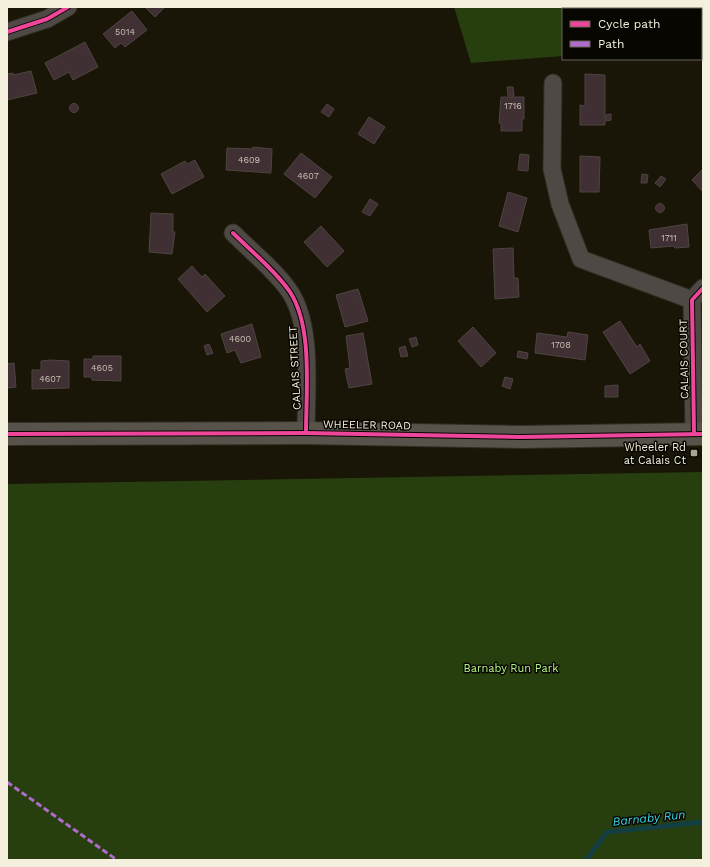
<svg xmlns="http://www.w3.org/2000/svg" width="710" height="867" viewBox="0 0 710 867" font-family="'Work Sans',sans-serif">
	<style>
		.green { fill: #273f0e }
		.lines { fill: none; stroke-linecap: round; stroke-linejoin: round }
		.stream { stroke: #133e42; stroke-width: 5 }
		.building { fill: #413033; stroke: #4c4540 }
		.minor-casing { stroke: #322f23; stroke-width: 19 }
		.major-casing { stroke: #322f23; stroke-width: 24 }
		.minor { stroke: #4e4944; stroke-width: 17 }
		.major { stroke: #57524a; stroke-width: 22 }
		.quiet { stroke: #b06ccc; stroke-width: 3; stroke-dasharray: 6 3; stroke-linecap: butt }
		.cycleway-casing { stroke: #080600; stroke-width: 6 }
		.cycleway { stroke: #ed469a; stroke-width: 4 }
		.poi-dot { fill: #a7a492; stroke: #080600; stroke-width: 1.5 }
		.labels { text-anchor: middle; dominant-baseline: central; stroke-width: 3; stroke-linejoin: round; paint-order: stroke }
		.number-label { font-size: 9px; fill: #c7c0b2 }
		.street-label { font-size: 11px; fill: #f4f0dd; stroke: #080600 }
		.poi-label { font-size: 11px; fill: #f4f0dd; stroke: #080600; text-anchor: end }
		.park-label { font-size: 11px; fill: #b3f484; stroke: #080600 }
		.water-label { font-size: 12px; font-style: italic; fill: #39d6e6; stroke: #080600 }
	</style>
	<rect width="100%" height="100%" fill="#191608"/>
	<g class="green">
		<polygon points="454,7 703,7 703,53 701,53 701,9 563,9 563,56 471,63"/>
		<polygon points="703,472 703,860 7,860 7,484"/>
	</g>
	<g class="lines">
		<polyline class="stream" points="586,860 607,832 703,822"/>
	</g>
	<g class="building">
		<polygon points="145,7 165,7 155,17"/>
		<polygon points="132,11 147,30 125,47 121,43 115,48 103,34"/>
		<polygon points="85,42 98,67 73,80 69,72 54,80 45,63"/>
		<polygon points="31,71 37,93 7,100 7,74 13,73 13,75"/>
		<polygon points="585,74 605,75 605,125 580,125 580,105 585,106"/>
		<polygon points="507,87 513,87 514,96 508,96"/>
		<polygon points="501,97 524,97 524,119 522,119 522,131 501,131 501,123 499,123"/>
		<circle cx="74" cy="108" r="4.5"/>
		<polygon points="327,104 334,109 329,117 321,112"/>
		<polygon points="611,114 611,120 606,121 606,115"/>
		<polygon points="369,117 385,127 374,144 358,134"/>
		<polygon points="253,147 272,149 271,173 226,170 227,148 253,149"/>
		<polygon points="301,153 332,177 315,198 284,174"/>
		<polygon points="520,154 529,155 528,171 518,170"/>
		<polygon points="580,156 600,157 599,192 580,192"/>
		<polygon points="195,160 204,177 172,194 161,174 185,161 187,164"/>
		<polygon points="703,169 703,192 692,180"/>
		<polygon points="642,174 648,175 647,183 641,183"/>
		<polygon points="661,176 666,179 660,187 655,183"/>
		<polygon points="508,192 527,198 518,232 499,226"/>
		<polygon points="370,199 378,204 370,216 362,212"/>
		<circle cx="660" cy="208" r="4.5"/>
		<polygon points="151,213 173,214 173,232 175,232 172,254 149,252"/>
		<polygon points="687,224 689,247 675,248 674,246 651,248 649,230"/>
		<polygon points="321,226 344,251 327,267 304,242"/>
		<polygon points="513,248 514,278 518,278 519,297 495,299 493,249"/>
		<polygon points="192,266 202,277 205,274 225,296 207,312 178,279"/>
		<polygon points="358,289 368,321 345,327 336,295"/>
		<polygon points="620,321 637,347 640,344 650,361 630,374 603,332"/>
		<polygon points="252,324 261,357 241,363 235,350 227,353 221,334"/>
		<polygon points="473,327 496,353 481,367 458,341"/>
		<polygon points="568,332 588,335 585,360 535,353 537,333 567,337"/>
		<polygon points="363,333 372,384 349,388 345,369 350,368 346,336"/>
		<polygon points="416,337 418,345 412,347 409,339"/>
		<polygon points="209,344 213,353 207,355 204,346"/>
		<polygon points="405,346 408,356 401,357 399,348"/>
		<polygon points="518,351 528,353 527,359 517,357"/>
		<polygon points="93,356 121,356 121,381 92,380 92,377 84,377 84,359 93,359"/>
		<polygon points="50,360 69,361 69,388 32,389 32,370 41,370 41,361"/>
		<polygon points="14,363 16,387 7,388 7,364"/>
		<polygon points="505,377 513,379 510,389 502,386"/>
		<polygon points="618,385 618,397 605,397 605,386"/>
	</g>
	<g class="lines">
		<g class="minor-casing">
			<g id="minor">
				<polyline points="7,32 47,19 68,7"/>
				<polyline points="553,83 552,169 560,204 581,259 692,300"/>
				<path d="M233,233C251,251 276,271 290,292C313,327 306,391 306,433"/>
				<polyline points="694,434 692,300 703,288"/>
			</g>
		</g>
		<g class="major-casing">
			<polyline id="major" points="7,434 306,433 521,437 703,434"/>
		</g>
		<use href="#minor" class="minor"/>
		<use href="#major" class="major"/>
		<polyline class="quiet" points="7,782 117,860"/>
		<g class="cycleway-casing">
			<g id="cycleway">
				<polyline points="7,32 47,19 68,7"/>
				<path d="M233,233C251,251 276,271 290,292C313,327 306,391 306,433"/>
				<polyline points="7,434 306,433 521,437 703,434"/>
				<polyline points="694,434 692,300 703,288"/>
			</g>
		</g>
		<use href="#cycleway" class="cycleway"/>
	</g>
	<rect class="poi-dot" x="690" y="449" width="8" height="8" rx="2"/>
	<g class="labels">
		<g class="number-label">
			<text x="125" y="32">5014</text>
			<text x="513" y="106">1716</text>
			<text x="249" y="160">4609</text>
			<text x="308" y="176">4607</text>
			<text x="669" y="238">1711</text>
			<text x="240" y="339">4600</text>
			<text x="561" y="345">1708</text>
			<text x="102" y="368">4605</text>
			<text x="50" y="379">4607</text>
		</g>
		<g class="street-label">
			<text transform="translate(684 359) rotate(-91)">CALAIS COURT</text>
			<text transform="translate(295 368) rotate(-93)">CALAIS STREET</text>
			<text transform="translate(367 425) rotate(1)">WHEELER ROAD</text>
		</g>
		<g class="poi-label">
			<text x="686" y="447">Wheeler Rd<tspan x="686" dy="13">at Calais Ct</tspan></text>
		</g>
		<g class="park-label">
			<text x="511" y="668">Barnaby Run Park</text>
		</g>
		<g class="water-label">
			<text transform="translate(649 818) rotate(-6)">Barnaby Run</text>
		</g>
	</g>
	<rect width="710" height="867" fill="none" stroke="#f4f0dd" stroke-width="16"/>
	<rect x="562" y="8" width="140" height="52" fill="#080600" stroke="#666458"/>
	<rect x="570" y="21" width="20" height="6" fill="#ed469a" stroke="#666458"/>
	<text x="598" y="28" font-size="12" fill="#f4f0dd">Cycle path</text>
	<rect x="570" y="41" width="20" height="6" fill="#b06ccc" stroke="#666458"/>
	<text x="598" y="48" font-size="12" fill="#f4f0dd">Path</text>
</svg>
